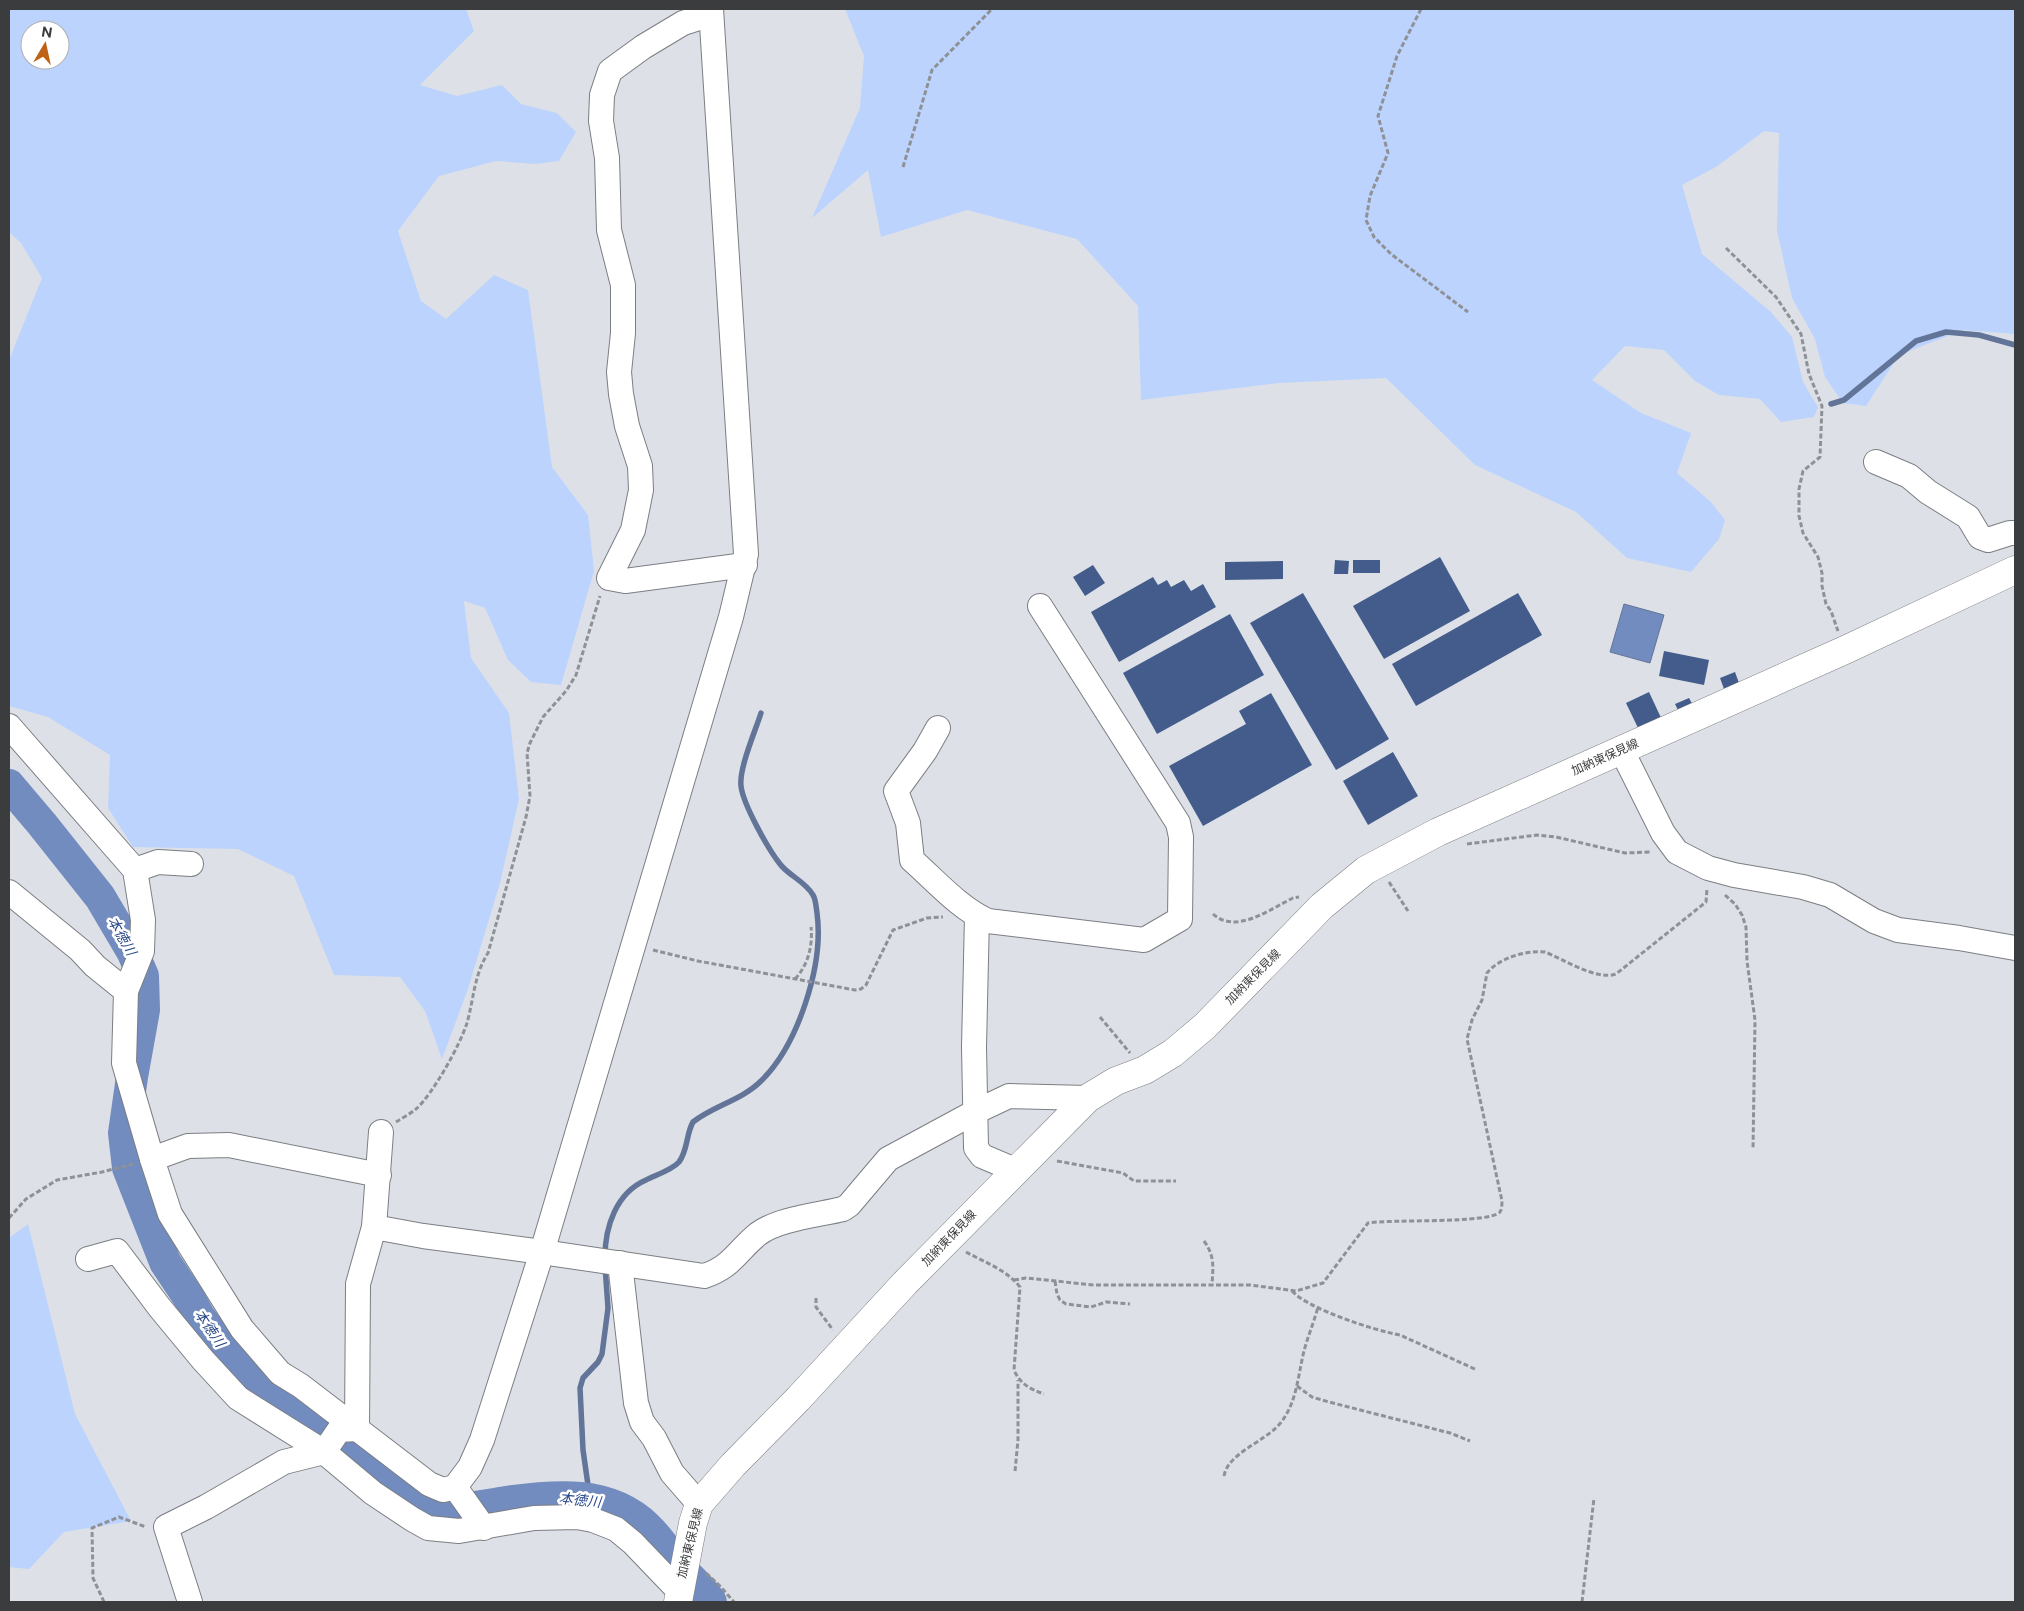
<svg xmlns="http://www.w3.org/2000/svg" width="2024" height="1611" viewBox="0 0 2024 1611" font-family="'Public Sans','Noto Sans JP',sans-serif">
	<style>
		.green { fill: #bcd3fe; fill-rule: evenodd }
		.water { fill: #728cbf; stroke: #627498 }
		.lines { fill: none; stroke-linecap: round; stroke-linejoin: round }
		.stream { stroke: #627498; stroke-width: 5.5 }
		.river { stroke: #728cbf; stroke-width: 32 }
		.building { fill: #435c8b }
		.minor-casing { stroke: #7b7e83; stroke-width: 26 }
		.major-casing { stroke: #7b7e83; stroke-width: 29 }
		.path { stroke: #8e9195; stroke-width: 3; stroke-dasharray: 5 2.5; stroke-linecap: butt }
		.minor { stroke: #fff; stroke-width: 24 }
		.major { stroke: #fff; stroke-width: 28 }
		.labels { text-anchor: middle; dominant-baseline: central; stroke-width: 5; stroke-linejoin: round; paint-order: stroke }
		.street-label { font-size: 12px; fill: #3b3c3e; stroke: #fff }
		.water-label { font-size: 14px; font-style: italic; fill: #2a4989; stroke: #fff }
	</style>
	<rect width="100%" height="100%" fill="#dde1e7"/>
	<g class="green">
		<path d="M9,9H466L474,31L420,85L457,96L502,85L521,104L557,113L576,132L559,161L535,164L496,161L439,176L398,231L421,301L446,319L494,275L528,290L552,467L588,515L594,571L561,685L531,682L508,660L485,608L464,601L471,658L509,713L519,799L500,883L468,989L442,1059L425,1011L400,977L334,975L294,876L238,849L133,847L108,808L110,755L48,717L9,706V360L42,278L21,243L9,232ZM30,30H60V60H30Z"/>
		<polygon points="845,9 2015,9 2015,334 1963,330 1899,355 1866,406 1843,403 1825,377 1815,339 1792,298 1777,231 1779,133 1764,131 1716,167 1682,185 1702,254 1771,312 1792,337 1803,382 1818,407 1814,417 1781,422 1760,399 1719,395 1695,381 1664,350 1625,346 1592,380 1641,413 1691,433 1677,473 1711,502 1725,520 1719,539 1691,572 1627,558 1576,512 1475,465 1386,378 1279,383 1141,400 1138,306 1077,239 967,210 881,237 868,170 812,218 860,108 864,56"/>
		<polygon points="28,1224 75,1414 131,1521 64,1532 29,1569 9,1567 9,1238"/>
	</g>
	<polygon class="water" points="1624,604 1664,615 1650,663 1610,652"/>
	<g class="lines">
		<g class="stream">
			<polyline points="1831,404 1844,400 1916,341 1946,332 1979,335 2015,345"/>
			<path d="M605,1257C605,1227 616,1193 646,1180C656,1175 672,1170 679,1162C688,1150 686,1134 693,1122C713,1106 742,1100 761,1081C798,1045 824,965 817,913C816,907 816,900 813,895C805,881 789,876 780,864C768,849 743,804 741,786C739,768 755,732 761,713"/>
			<polyline points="590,1499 583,1450 580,1388 583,1378 598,1362 602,1354 608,1308 605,1266"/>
		</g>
		<path class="river" d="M9,785L42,824L100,897L133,953L143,976L144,1010L132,1077L124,1133L128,1168L165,1262L189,1298L199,1316L226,1352L257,1378L291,1400L304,1412L414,1496C451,1515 468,1508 506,1502C555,1495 609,1490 647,1527C659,1538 668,1553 678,1565C689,1578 702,1588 711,1602"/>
	</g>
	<g class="building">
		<polygon points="1440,557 1470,611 1384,659 1353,606"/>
		<polygon points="1335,560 1349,561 1348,574 1334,574"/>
		<rect x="1353" y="560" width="27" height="13"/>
		<polygon points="1283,561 1283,579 1225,580 1225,562"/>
		<polygon points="1093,565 1105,583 1085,596 1073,577"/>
		<polygon points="1153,577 1158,585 1167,580 1171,587 1184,580 1191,591 1203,584 1216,607 1119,662 1091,612"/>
		<polygon points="1303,593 1389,739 1336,770 1250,623"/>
		<polygon points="1518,593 1542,635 1416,706 1392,664"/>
		<polygon points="1230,614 1264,675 1157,734 1123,673"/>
		<polygon points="1664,651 1709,660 1704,685 1659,676"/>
		<polygon points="1735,672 1739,683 1724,689 1720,678"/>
		<polygon points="1649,692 1663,722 1640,732 1626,703"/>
		<polygon points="1271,693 1312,765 1203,826 1169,766 1246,724 1239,711"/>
		<polygon points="1689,698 1695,709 1681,716 1675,704"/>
		<polygon points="1393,752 1418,796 1368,825 1343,781"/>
	</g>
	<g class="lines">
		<g class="minor-casing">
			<g id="minor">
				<polyline points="711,14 683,23 643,47 610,71 602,95 601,121 607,158 609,230 623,285 623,333 619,372 621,394 627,426 640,466 641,490 633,530 609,578 625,581 745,565"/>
				<polyline points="1876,462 1909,476 1928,492 1968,517 1980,537 1988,540 2010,533 2015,533"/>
				<polyline points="9,726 135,870 143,920 142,951 126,991 124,1063 152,1159 170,1214 242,1329 280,1373 301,1386 429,1484 443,1490 455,1487 470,1467 482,1440 542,1252 731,617 746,554 711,9"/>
				<path d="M938,728L925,751L896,791L908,823L912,860C936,881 959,908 988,921L1144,940L1180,919L1181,837L1178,823L1040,606"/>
				<polyline points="1622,751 1663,833 1677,852 1708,868 1734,875 1803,887 1830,895 1874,921 1898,930 1959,938 2015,948"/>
				<polyline points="135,870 158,862 191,864"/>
				<polyline points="9,892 80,950 95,966 126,991"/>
				<polyline points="977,916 974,1047 976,1148 982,1156 1015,1170"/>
				<polyline points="152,1159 188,1146 229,1145 379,1175"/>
				<path d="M374,1227L423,1236L542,1252L704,1276C732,1267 737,1251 758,1234C778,1219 818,1215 843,1209L849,1205L888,1159L975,1112L1009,1096L1088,1098"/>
				<polyline points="88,1259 117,1251 160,1308 203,1360 238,1398 324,1452 373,1493 412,1519 428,1528 459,1531 534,1518 577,1517 593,1520 616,1529 633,1543 679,1591"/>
				<polyline points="620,1263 636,1403 642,1422 654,1438 672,1473 699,1504"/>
				<polyline points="357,1429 358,1284 374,1227 381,1132"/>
				<polyline points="455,1487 484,1528"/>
				<polyline points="190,1602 166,1527 206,1507 284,1462 324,1452 339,1430 357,1429"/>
			</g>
		</g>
		<g class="major-casing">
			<polyline id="major" points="678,1602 693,1523 699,1504 733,1465 798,1399 905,1283 1088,1098 1116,1081 1145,1070 1173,1053 1205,1026 1322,906 1366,870 1438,832 1845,650 2015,570"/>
		</g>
		<g class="path">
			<polyline points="1421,9 1397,56 1378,116 1388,153 1370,196 1366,220 1374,237 1391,254 1468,312"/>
			<polyline points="903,167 932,70 992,9"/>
			<polyline points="1726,248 1776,297 1801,334 1809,374 1822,406 1820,457 1803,471 1799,489 1799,516 1803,533 1818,557 1822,573 1822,586 1826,604 1831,611 1838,631"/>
			<polyline points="1467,844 1537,835 1556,837 1625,853 1651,852"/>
			<polyline points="1389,882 1408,911"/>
			<polyline points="1725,895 1735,904 1742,915 1746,927 1747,961 1755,1020 1753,1149"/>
			<path d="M1213,914C1236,935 1270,909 1293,898L1299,897"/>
			<polyline points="653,950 698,961 855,990 861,989 866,985 893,930 927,918 943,917"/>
			<path d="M795,979C808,965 813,946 811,927"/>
			<polyline points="1100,1017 1130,1053"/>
			<path d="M396,1122C402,1118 410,1114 416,1109C433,1094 460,1045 467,1023C474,998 474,975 488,953L526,817L530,796L527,753L530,743L543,717L566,691L576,675L600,596"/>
			<polyline points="1057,1161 1123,1173 1134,1181 1176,1181"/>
			<polyline points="9,1218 26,1199 57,1180 102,1172 133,1164"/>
			<path d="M1204,1241C1215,1256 1213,1267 1212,1285"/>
			<path d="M966,1252C984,1262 1007,1270 1020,1287L1014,1370C1020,1384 1030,1389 1044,1394"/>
			<path d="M1014,1280L1026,1278L1094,1285H1250L1296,1291L1323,1283L1368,1223C1391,1219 1489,1224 1500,1212C1502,1209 1502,1204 1502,1201L1467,1039L1472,1020L1482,1000L1487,973C1499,958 1526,950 1545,952C1563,959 1597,981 1616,974L1706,902L1707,889"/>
			<polyline points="1055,1281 1057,1294 1060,1300 1066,1304 1091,1307 1106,1302 1130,1304"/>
			<path d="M1292,1291C1308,1309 1376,1331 1400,1335L1477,1370"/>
			<polyline points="816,1298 816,1307 833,1330"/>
			<polyline points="1297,1386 1312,1397 1329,1402 1450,1433 1470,1441"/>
			<polyline points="1015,1471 1018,1440 1018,1380"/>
			<path d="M1224,1476C1228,1452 1268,1441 1282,1421C1297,1401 1298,1375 1304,1351C1308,1336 1314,1322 1318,1307"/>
			<polyline points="706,1573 719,1585 734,1602"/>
			<polyline points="104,1602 93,1578 92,1528 119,1517 146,1527"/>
			<polyline points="1582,1602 1594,1498"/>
		</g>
		<use href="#minor" class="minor"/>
		<use href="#major" class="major"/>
	</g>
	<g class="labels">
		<g class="street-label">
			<text transform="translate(1605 757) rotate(-24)">加納東保見線</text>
			<text transform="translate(1253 977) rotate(-45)">加納東保見線</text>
			<text transform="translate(949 1238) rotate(-46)">加納東保見線</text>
			<text transform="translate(690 1543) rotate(-76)">加納東保見線</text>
		</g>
		<g class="water-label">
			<text transform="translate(122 936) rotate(60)">本徳川</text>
			<text transform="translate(210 1328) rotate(56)">本徳川</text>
			<text transform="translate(580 1500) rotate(6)">本徳川</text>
		</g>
	</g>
	<rect width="2024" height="1611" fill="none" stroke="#3b3c3e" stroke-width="20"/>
	<g transform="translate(45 45) rotate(9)"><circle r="24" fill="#ffffff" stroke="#b1b1b2"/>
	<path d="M0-4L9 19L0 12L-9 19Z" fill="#bf6215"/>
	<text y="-8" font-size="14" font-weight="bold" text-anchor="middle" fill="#3b3c3e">N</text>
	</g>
</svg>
